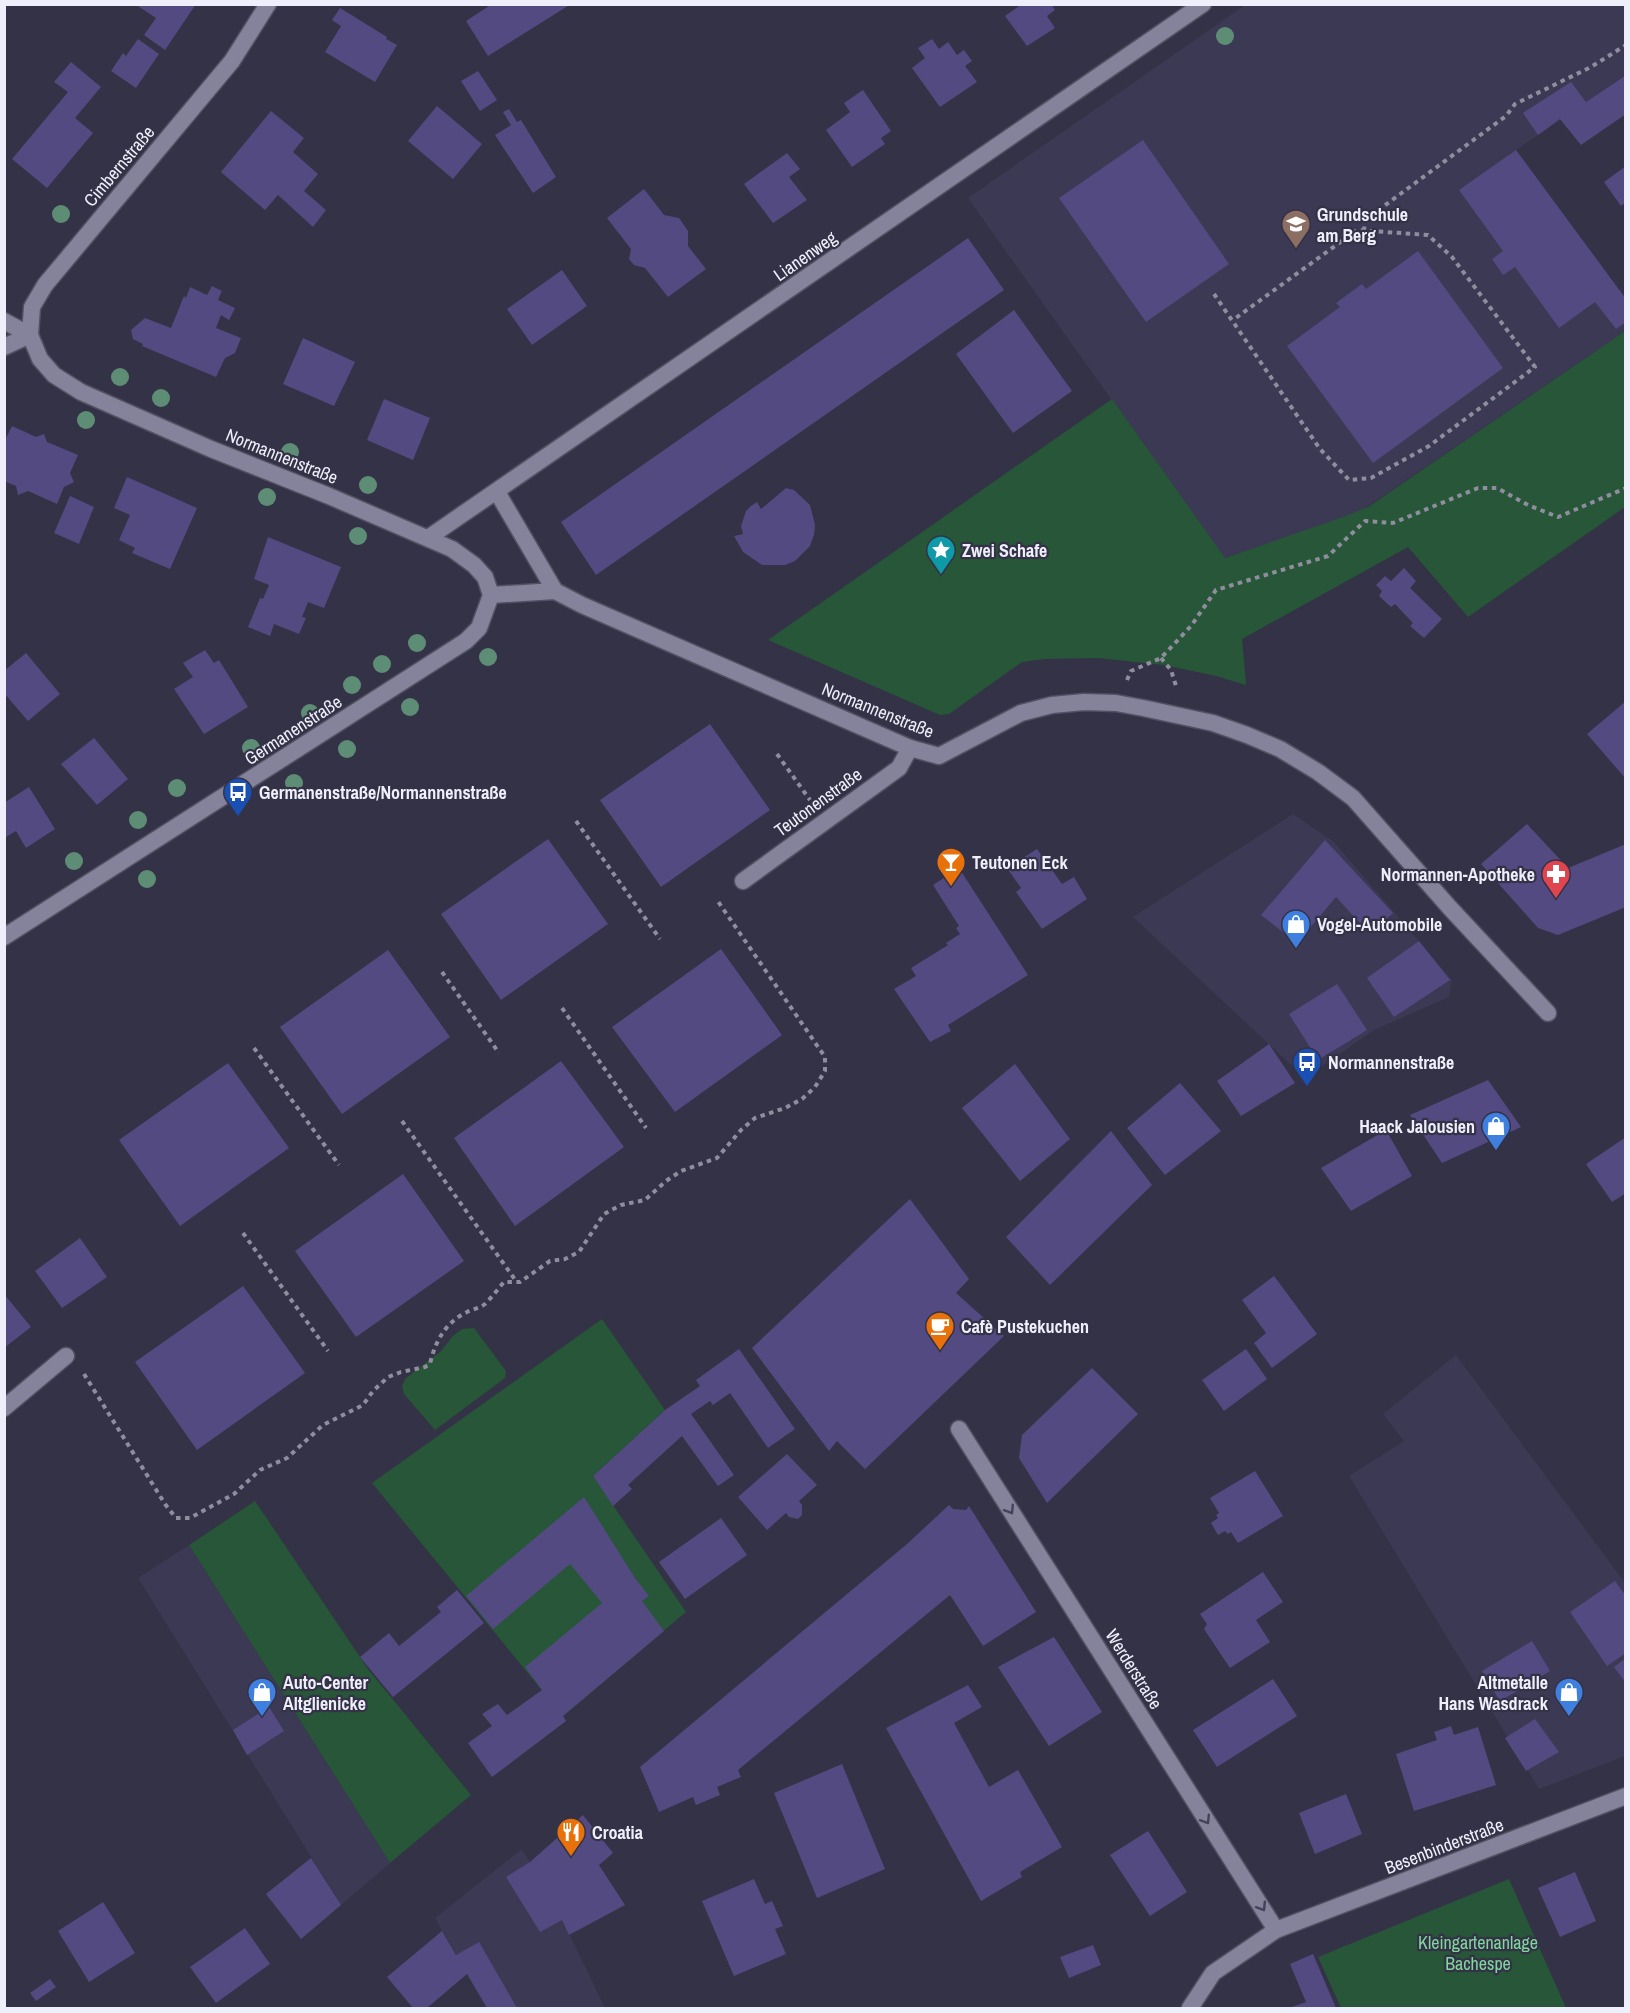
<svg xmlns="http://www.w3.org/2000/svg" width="1630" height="2013" viewBox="0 0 1630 2013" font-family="'Archivo Narrow',sans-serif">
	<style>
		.built { fill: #3c3954 }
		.green { fill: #275638 }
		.building { fill: #534a81 }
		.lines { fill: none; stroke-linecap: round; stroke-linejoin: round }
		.minor-casing { stroke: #535062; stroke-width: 19 }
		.tertiary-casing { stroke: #535062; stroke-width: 19 }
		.path { stroke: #8f8d9e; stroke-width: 4; stroke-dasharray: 4.5 4.5; stroke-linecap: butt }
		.minor { stroke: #85839c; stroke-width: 16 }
		.tertiary { stroke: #85839c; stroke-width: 16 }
		.tree { fill: #5e8d76 }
		.oneway { stroke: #444257 }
		.labels { text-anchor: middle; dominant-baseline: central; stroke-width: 4.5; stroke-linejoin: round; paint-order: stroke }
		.street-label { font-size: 18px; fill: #efeefb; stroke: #343246 }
		.poi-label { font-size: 18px; font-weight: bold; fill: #efeefb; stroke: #343246; text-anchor: start }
		.park-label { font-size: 18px; fill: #80d79d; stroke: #343246 }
	</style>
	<rect width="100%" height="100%" fill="#343246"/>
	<g class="built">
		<polygon points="1245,5 1625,5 1625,75 1516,150 1625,299 1625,331 1358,513 1224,558 968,198"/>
		<polygon points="1293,814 1334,842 1452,980 1449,997 1374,1030 1305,1078 1133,917"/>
		<polygon points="1456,1355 1625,1583 1625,1756 1539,1789 1349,1476 1404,1441 1383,1414"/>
		<polygon points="189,1545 390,1863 341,1905 138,1578"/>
		<polygon points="522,1849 553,1900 605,2008 487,2008 435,1918"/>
	</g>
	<g class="green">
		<polygon points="1625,331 1625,507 1468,617 1408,547 1242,639 1246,685 1216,676 1164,665 1098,658 1045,659 1022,662 949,714 940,715 768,640 1112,399 1225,558 1343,517 1368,507"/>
		<polygon points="602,1319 665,1410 593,1476 686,1612 563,1716 372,1483"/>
		<polygon points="474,1328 506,1371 505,1378 435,1430 404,1394 402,1386 406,1378 440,1352 453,1336 462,1329"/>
		<polygon points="255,1501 368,1669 471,1795 390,1863 189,1545"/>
		<polygon points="1509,1879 1566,2008 1341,2008 1318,1957"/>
	</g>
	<g class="building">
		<polygon points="135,4 196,4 165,50 144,35 156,18"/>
		<polygon points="492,4 571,4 488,56 466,21"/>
		<polygon points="1022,4 1051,4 1055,10 1047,16 1055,28 1027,46 1005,16"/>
		<polygon points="340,8 387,37 386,39 397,45 375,82 325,52 341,26 332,20"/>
		<polygon points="138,39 159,54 136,88 111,71 123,53 126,56"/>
		<polygon points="932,39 939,49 948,42 957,55 964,50 972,61 965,66 977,82 940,107 912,68 925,58 918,48"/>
		<polygon points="71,62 101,87 75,118 93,133 47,188 12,159 68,92 54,82"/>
		<polygon points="478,71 497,100 480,111 461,81"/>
		<polygon points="1626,75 1626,114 1581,145 1560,119 1538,135 1523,113 1571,82 1586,102"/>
		<polygon points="863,90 891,131 881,138 885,144 852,167 826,130 850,112 844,103"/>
		<polygon points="437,106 482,144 453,179 408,141"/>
		<polygon points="509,109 517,122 521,120 556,177 533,193 495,135 511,125 503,112"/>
		<polygon points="271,111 304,138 293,152 318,174 304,191 326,210 313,227 278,195 265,210 221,172"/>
		<polygon points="1143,140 1229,264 1146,322 1059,198"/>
		<polygon points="1516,150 1626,299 1626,322 1616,329 1595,302 1559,328 1515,267 1503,275 1492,259 1503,251 1459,190"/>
		<polygon points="787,153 800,169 789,177 807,200 773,223 744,184"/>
		<polygon points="1626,166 1626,202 1621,206 1604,182"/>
		<polygon points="644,189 664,215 679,218 688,231 688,246 706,269 668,297 645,268 634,265 629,259 631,249 607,218"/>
		<polygon points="968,238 1004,290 596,575 561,522"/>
		<polygon points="1418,251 1503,368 1373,463 1287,346 1340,307 1336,303 1362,284 1366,289"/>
		<polygon points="562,270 587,306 532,345 507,309"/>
		<polygon points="212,286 222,291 218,300 235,308 229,320 221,315 216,328 241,338 235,353 225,358 216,377 142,346 143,344 133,339 131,330 145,318 171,328 184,296 186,298 190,287 207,295"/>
		<polygon points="1014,310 1072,391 1013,433 956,354"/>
		<polygon points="303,338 355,362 334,406 283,384"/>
		<polygon points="384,399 430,418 413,460 367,440"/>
		<polygon points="12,426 36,437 44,434 47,442 78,455 70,473 74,482 64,487 57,504 28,491 18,495 16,486 4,481 4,442"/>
		<polygon points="127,477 197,508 170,569 132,553 135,548 119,540 130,515 114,508"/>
		<polygon points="786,488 794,490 810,505 815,525 814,535 810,546 795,561 785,565 762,565 743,552 734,536 743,534 741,526 746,511 751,506 757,502 761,509"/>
		<polygon points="70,496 94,507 79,544 54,533"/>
		<polygon points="268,537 341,567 324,608 308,602 302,617 306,618 299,634 274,624 270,636 248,627 260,598 263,599 269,585 254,579"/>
		<polygon points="1404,568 1416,581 1410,588 1442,619 1424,638 1410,626 1413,623 1395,604 1391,607 1379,596 1382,591 1376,585 1385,576 1391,581"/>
		<polygon points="205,650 214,663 219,660 248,707 204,734 174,689 193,677 183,663"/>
		<polygon points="26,653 60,694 28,721 4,693 4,671"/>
		<polygon points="1626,701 1626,779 1587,734"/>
		<polygon points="710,724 770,810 661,887 600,800"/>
		<polygon points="94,738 128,779 97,805 61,764"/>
		<polygon points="29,787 55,829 26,848 16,831 6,837 4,834 4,803"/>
		<polygon points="1527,824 1568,868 1626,844 1626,907 1558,935 1538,928 1481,864"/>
		<polygon points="548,839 608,924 501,1000 441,914"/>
		<polygon points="1325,840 1393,913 1370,934 1336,897 1297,943 1261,915"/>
		<polygon points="1037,849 1062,884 1074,877 1087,899 1042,929 1016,892 1021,888 1007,868"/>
		<polygon points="959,868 1028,975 948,1025 951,1031 930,1042 894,989 916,976 911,968 948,945 946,943 960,934 956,928 959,926 933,885"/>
		<polygon points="1419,941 1450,980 1394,1017 1367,978"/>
		<polygon points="721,949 782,1035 675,1112 612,1027"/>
		<polygon points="388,950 450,1037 342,1114 280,1027"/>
		<polygon points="1337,984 1367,1030 1318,1060 1289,1014"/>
		<polygon points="1269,1044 1295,1083 1241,1116 1217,1081"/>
		<polygon points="561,1061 624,1147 515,1226 454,1138"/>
		<polygon points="228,1063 289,1148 180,1226 119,1140"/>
		<polygon points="1015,1064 1070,1139 1020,1181 962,1108"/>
		<polygon points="1488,1080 1521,1127 1442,1163 1410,1115"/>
		<polygon points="1180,1083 1221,1131 1165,1175 1127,1128"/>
		<polygon points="1386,1130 1412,1176 1351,1211 1321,1168"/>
		<polygon points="1111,1131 1152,1185 1050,1285 1006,1237"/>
		<polygon points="1626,1137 1626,1193 1612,1202 1586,1164"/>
		<polygon points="403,1174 464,1261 356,1337 295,1251"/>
		<polygon points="910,1199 969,1279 956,1293 1004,1336 865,1469 837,1441 829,1451 752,1348"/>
		<polygon points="80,1238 107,1277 62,1308 35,1271"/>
		<polygon points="1274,1276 1317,1334 1272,1368 1254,1343 1266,1333 1242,1300"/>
		<polygon points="243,1286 305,1373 197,1450 135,1362"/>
		<polygon points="4,1294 31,1327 4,1348"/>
		<polygon points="739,1349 795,1429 768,1448 730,1393 713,1405 710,1401 691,1414 734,1475 718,1486 682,1436 628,1485 632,1489 613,1506 593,1476 665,1410 700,1386 696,1380"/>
		<polygon points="1246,1349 1267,1379 1224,1411 1202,1380"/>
		<polygon points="1092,1368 1138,1414 1047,1503 1019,1458 1022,1435"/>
		<polygon points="787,1454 817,1485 799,1501 802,1505 802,1515 798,1519 789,1517 786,1513 767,1530 738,1497"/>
		<polygon points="1255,1471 1283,1516 1238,1543 1231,1532 1228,1534 1225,1531 1218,1535 1211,1523 1218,1518 1216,1515 1219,1513 1210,1498"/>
		<polygon points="584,1497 635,1578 649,1596 642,1601 664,1631 563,1716 566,1721 492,1777 468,1743 492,1726 482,1714 498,1704 507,1715 542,1690 525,1667 602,1603 570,1564 493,1629 466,1596"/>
		<polygon points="949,1505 953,1509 966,1510 969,1506 1036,1612 983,1646 950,1595 738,1770 741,1777 717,1787 720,1795 696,1805 693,1797 659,1812 640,1767 907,1544"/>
		<polygon points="721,1518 747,1555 685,1599 659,1562"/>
		<polygon points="1263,1572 1283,1602 1256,1620 1270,1642 1230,1668 1204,1629 1207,1624 1200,1614"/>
		<polygon points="1615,1581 1626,1596 1626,1653 1607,1666 1570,1612"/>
		<polygon points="457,1590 484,1623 393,1697 360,1657 389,1633 399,1646 441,1612 437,1607"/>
		<polygon points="1054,1637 1102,1712 1049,1746 998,1667"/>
		<polygon points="1532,1641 1550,1671 1500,1701 1482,1671"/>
		<polygon points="1626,1658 1626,1683 1614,1667"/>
		<polygon points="1273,1679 1297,1716 1217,1767 1193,1730"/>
		<polygon points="968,1685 982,1707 954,1723 989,1787 1018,1770 1062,1847 1020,1872 1022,1877 981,1901 886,1728"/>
		<polygon points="269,1707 284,1731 247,1755 233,1730"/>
		<polygon points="1535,1719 1559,1752 1526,1771 1505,1738"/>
		<polygon points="1451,1726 1454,1735 1478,1727 1496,1785 1414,1811 1396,1754 1437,1740 1434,1732"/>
		<polygon points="842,1764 885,1869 817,1898 774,1793"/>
		<polygon points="1346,1794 1362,1834 1315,1854 1299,1813"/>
		<polygon points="583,1815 613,1853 599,1865 625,1905 569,1935 562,1920 540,1932 506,1877 530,1862"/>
		<polygon points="1148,1831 1187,1892 1150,1916 1110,1855"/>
		<polygon points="311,1858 341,1905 301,1939 266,1894"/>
		<polygon points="1575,1872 1596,1921 1560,1937 1538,1888"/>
		<polygon points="754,1879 765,1904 772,1901 783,1926 775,1929 786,1954 734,1976 702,1901"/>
		<polygon points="103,1902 135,1953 89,1982 58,1931"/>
		<polygon points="245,1928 270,1964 216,2003 190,1967"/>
		<polygon points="442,1931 456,1955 479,1942 517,2008 487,2008 467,1974 427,2008 413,2008 387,1977"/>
		<polygon points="1093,1945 1101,1965 1069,1978 1060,1957"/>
		<polygon points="1313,1954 1336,2008 1289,2008 1306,2002 1290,1964"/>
		<polygon points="50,1979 56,1987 36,2001 30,1993"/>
	</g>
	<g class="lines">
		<g class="minor-casing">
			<g id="minor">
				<polyline points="4,321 30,335"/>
				<polyline points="4,347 30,335"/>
				<polyline points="497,492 555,591"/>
				<polyline points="428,538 1203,4"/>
				<polyline points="491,595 555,591 582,605 910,748 939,756 1021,713 1052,705 1084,702 1116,703 1143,708 1213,723 1247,735 1280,749 1318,772 1353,798 1450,908 1548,1013"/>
				<polyline points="743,881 899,768 910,748"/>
				<polyline points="4,1408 66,1356"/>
				<polyline points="959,1429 1276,1930"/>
				<polyline points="1190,2008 1213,1973 1276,1930 1626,1796"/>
			</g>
		</g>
		<g class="tertiary-casing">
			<polyline id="tertiary" points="4,937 466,641 479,628 491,595 485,577 474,565 452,549 329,496 211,449 81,392 54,375 40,359 30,335 32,307 45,285 232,61 268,4"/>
		</g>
		<g class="path">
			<polyline points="1364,231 1365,220 1506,116 1515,104 1591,67 1626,45"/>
			<polyline points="1214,294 1320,449 1349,480 1371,478 1429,446 1535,367 1452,257 1428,235 1357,230 1233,320"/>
			<polyline points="1161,658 1171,670 1176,686"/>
			<polyline points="1127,680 1131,671 1161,658 1191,626 1216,590 1328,556 1365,521 1393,523 1478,488 1497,488 1528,505 1558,517 1626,488"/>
			<polyline points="777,754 810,800"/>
			<polyline points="576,821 660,939"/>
			<polyline points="442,972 499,1053"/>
			<polyline points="562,1008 646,1128"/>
			<polyline points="254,1048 339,1165"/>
			<polyline points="402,1121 516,1281"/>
			<polyline points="243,1233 328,1351"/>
			<path d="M84,1374L165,1504L176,1518H190L234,1494L260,1470L287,1458L323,1425L363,1405L373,1391L388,1377L401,1372L425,1367L430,1364C435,1341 446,1322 467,1312C473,1309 480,1308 485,1304C492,1297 498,1289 504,1282H520L550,1261L565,1259L579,1252L604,1214L621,1205L645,1200L666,1181L681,1171L717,1158L741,1130L755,1118L785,1108L802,1099L815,1087L825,1071V1057L717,900"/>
		</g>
		<use href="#minor" class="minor"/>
		<use href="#tertiary" class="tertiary"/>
	</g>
	<g class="tree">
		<circle cx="1225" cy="36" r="9"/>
		<circle cx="61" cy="214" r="9"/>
		<circle cx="120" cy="377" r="9"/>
		<circle cx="161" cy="398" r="9"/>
		<circle cx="86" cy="420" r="9"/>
		<circle cx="290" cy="452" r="9"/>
		<circle cx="368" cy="485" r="9"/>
		<circle cx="267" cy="497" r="9"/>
		<circle cx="358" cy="536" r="9"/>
		<circle cx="417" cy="643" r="9"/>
		<circle cx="488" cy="657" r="9"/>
		<circle cx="382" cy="664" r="9"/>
		<circle cx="352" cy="685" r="9"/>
		<circle cx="410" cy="707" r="9"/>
		<circle cx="310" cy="713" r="9"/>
		<circle cx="251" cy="748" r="9"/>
		<circle cx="347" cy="749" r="9"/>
		<circle cx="294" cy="783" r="9"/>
		<circle cx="177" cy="788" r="9"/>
		<circle cx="138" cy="820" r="9"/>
		<circle cx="74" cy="861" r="9"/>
		<circle cx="147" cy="879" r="9"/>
	</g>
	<defs><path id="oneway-chevron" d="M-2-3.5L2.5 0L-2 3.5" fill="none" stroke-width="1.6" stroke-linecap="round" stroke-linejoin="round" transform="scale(1.5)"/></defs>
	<g class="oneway">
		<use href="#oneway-chevron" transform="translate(1010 1510) rotate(58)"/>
		<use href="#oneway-chevron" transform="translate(1206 1820) rotate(58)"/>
		<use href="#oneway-chevron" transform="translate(1262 1907) rotate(58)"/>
	</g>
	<defs>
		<g id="school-pin" transform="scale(1.5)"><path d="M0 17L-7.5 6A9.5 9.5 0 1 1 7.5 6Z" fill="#8d6e63" stroke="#343246"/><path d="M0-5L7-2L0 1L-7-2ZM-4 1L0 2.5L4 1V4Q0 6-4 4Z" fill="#fff"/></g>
		<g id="sight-pin" transform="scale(1.5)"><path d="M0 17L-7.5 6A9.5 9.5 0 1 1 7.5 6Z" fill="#0f9aa8" stroke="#343246"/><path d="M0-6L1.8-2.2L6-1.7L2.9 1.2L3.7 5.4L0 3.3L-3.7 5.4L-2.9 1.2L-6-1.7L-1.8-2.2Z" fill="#fff"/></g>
		<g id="bus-pin" transform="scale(1.5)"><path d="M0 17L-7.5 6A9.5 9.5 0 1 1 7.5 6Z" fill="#1a4fb4" stroke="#343246"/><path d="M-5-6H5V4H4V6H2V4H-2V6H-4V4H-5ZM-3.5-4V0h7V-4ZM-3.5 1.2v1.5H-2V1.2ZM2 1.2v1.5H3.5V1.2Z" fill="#fff"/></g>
		<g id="bar-pin" transform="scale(1.5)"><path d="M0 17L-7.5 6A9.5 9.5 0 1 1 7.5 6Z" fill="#e8710a" stroke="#343246"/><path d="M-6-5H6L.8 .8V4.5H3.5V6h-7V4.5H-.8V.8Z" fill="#fff"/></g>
		<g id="pharmacy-pin" transform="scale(1.5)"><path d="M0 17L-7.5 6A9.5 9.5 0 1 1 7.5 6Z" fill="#e0444e" stroke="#343246"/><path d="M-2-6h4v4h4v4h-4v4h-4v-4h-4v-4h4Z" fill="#fff"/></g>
		<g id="shop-pin" transform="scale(1.5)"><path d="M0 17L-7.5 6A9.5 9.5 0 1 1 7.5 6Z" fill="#3f7fe0" stroke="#343246"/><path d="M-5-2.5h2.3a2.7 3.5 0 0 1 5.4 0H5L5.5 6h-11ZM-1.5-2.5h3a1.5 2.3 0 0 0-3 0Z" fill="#fff"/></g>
		<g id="cafe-pin" transform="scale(1.5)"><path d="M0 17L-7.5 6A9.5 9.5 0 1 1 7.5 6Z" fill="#e8710a" stroke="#343246"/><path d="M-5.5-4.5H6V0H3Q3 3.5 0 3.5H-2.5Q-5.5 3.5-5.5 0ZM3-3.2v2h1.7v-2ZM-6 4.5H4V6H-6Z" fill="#fff"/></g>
		<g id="restaurant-pin" transform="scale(1.5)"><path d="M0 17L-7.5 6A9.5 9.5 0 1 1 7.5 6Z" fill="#e8710a" stroke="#343246"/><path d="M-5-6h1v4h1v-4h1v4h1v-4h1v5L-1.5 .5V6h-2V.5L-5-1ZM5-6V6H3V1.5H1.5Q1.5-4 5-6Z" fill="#fff"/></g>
	</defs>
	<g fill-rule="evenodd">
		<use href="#school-pin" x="1296" y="224"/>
		<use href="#sight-pin" x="941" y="550"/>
		<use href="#bus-pin" x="238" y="792"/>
		<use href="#bar-pin" x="951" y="862"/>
		<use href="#pharmacy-pin" x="1556" y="874"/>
		<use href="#shop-pin" x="1296" y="924"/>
		<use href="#bus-pin" x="1307" y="1062"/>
		<use href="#shop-pin" x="1496" y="1126"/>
		<use href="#cafe-pin" x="940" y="1326"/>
		<use href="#shop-pin" x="262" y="1692"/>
		<use href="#shop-pin" x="1569" y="1692"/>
		<use href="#restaurant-pin" x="571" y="1832"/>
	</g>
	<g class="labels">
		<g class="street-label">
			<text transform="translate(119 166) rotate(-50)">Cimbernstraße</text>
			<text transform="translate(805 256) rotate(-35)">Lianenweg</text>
			<text transform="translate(282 456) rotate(22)">Normannenstraße</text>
			<text transform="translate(878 710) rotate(22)">Normannenstraße</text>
			<text transform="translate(293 730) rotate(-33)">Germanenstraße</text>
			<text transform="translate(818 802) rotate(-36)">Teutonenstraße</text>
			<text transform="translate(1134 1669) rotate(58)">Werderstraße</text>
			<text transform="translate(1444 1846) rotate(-21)">Besenbinderstraße</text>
		</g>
		<g class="poi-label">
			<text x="1317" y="214">Grundschule<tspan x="1317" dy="21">am Berg</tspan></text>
			<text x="962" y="550">Zwei Schafe</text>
			<text x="259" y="792">Germanenstraße/Normannenstraße</text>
			<text x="972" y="862">Teutonen Eck</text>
			<text x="1535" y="874" text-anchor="end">Normannen-Apotheke</text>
			<text x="1317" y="924">Vogel-Automobile</text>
			<text x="1328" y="1062">Normannenstraße</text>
			<text x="1475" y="1126" text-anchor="end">Haack Jalousien</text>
			<text x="961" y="1326">Cafè Pustekuchen</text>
			<text x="283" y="1682">Auto-Center<tspan x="283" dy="21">Altglienicke</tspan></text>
			<text x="1548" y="1682" text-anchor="end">Altmetalle<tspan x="1548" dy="21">Hans Wasdrack</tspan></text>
			<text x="592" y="1832">Croatia</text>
		</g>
		<g class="park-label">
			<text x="1478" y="1942">Kleingartenanlage<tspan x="1478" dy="21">Bachespe</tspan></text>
		</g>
	</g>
	<rect width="1630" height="2013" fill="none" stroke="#efeefb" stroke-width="12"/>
</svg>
